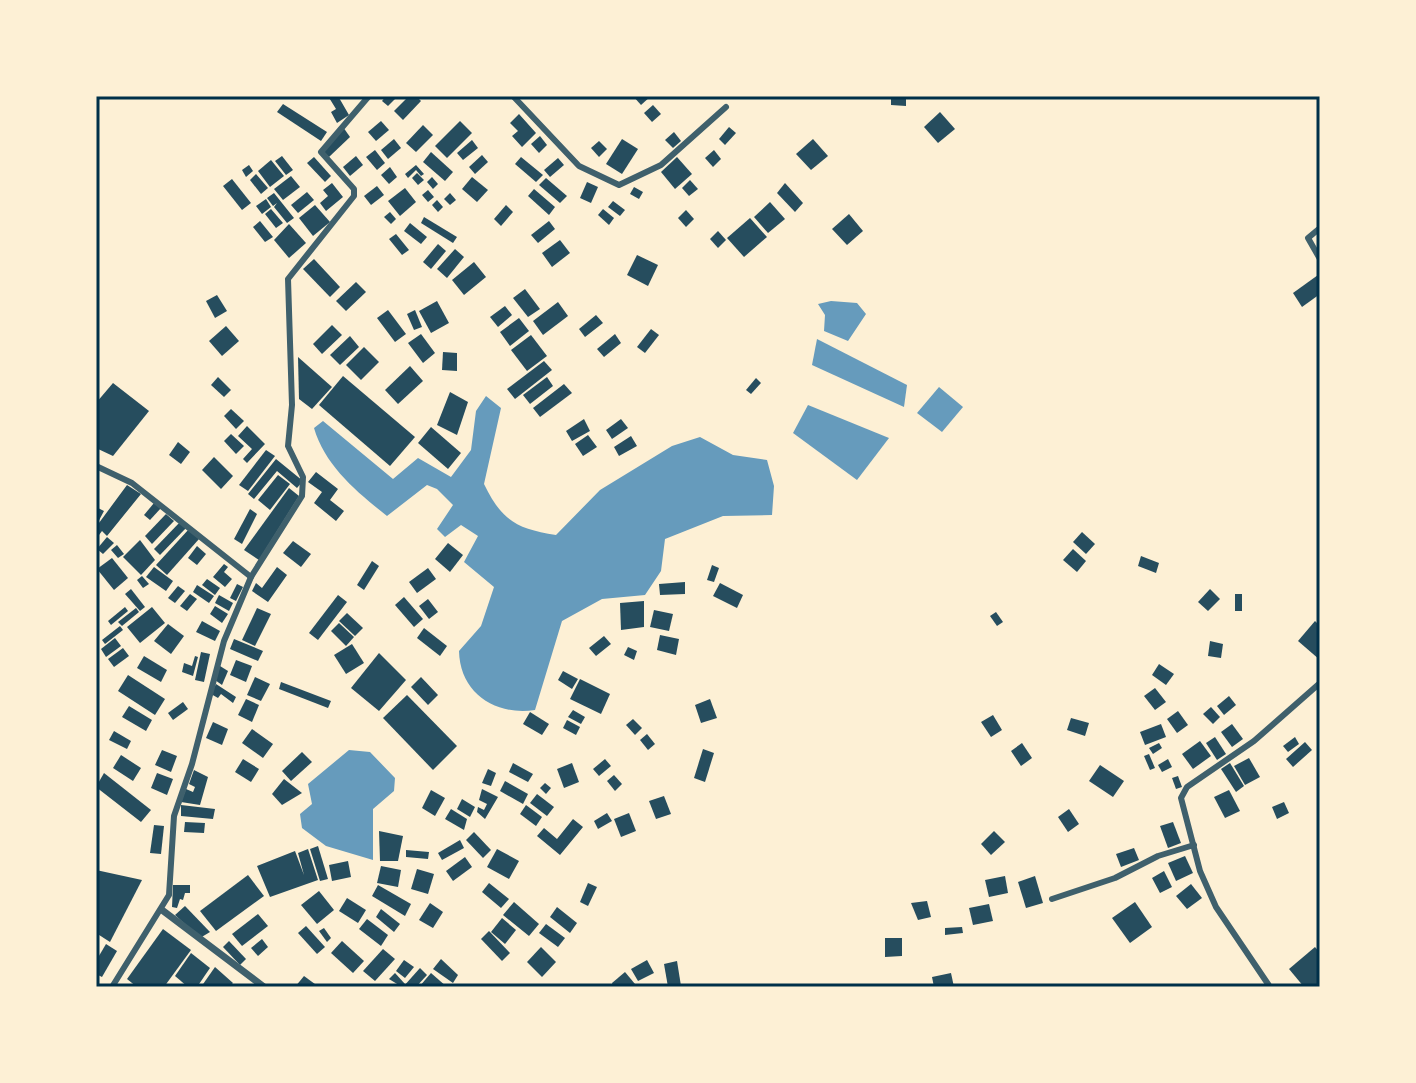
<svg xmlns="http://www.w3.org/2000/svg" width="1416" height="1083" viewBox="0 0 1416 1083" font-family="'Source Serif 4',serif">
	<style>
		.water { fill: #669bbc }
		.building { fill: #264d5e }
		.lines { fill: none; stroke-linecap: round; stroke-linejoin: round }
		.minor { stroke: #3f606c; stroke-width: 6 }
		.tertiary { stroke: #3f606c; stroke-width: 7 }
		.neatline { fill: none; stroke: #003049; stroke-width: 3 }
	</style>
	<rect width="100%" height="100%" fill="#fdf0d5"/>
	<g class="water">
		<polygon points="831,301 857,303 866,314 848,341 824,331 825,315 818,304"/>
		<polygon points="817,339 907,385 904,407 812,365"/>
		<polygon points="939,387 963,407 942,432 917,413"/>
		<path d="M486,396L501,408L484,484C502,521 517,529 556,535L600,490L672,446L700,437L733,455L767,460L774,486L772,515L723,516L665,539L661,571L645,595L602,599L562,621L535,710C495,716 460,693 459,651L481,626L494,587L464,562L478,536L461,525L445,537L437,529L453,505L437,489L427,485L387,516C357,492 325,466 314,428L323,421L393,479L418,458L451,477L471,450L476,411Z"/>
		<polygon points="808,405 889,438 857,480 793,433"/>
		<polygon points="349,750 370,752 395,778 394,791 373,809 373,860 326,846 302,828 300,814 312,804 308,784"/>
	</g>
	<g class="building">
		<polygon points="328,96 338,96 349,115 337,123 331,112 336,109"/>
		<polygon points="386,96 398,96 388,106 382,101"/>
		<polygon points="409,96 416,96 421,101 403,120 394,111"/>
		<polygon points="633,96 651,96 641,105"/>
		<polygon points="891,96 906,96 906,106 891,105"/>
		<polygon points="283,104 327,132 321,141 277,112"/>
		<polygon points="653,105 661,114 652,122 644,113"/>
		<polygon points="940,112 955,129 938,143 924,127"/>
		<polygon points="519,114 536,133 522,147 512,136 518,131 510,123"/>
		<polygon points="381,121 389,130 376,141 368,132"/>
		<polygon points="460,121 472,133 447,158 435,146"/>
		<polygon points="423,125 433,135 416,152 406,143"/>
		<polygon points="343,127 350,137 329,157 322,150"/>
		<polygon points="729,127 736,133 725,145 719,139"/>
		<polygon points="674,132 681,141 673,148 665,140"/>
		<polygon points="540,136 547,145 539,153 531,144"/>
		<polygon points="394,139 401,148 388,159 381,150"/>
		<polygon points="622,139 638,149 622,174 606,164"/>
		<polygon points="813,139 828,156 811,170 796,154"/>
		<polygon points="472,140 478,148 463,160 457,153"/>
		<polygon points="599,141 607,149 599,157 591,148"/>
		<polygon points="375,150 385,163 377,170 366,157"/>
		<polygon points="714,150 721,159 713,167 705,158"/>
		<polygon points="431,152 453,172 445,181 423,162"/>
		<polygon points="482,155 488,162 475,174 469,167"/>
		<polygon points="282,156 293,170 286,175 275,161"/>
		<polygon points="356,156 363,165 350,176 343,167"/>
		<polygon points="314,157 331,176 325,182 307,163"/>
		<polygon points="521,157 543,175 536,182 515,164"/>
		<polygon points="677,157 692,174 675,189 661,172"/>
		<polygon points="558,158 564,165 550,177 544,170"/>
		<polygon points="271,160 284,176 270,187 258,171"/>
		<polygon points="249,165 253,171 246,177 242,170"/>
		<polygon points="416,165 424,174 421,176 416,170 408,178 405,174"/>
		<polygon points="390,167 397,177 389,184 381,175"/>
		<polygon points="417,173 424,180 418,185 412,178"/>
		<polygon points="256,174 268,188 261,194 250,180"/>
		<polygon points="291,176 300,187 283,200 274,189"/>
		<polygon points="432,177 438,184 433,189 427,182"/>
		<polygon points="472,177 488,190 477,202 462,189"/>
		<polygon points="546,178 567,196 560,203 539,185"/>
		<polygon points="232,179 251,203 242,210 223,186"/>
		<polygon points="690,180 698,189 689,196 682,188"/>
		<polygon points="587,182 598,187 591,203 580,198"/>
		<polygon points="332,183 343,197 326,211 320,203 328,196 323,190"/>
		<polygon points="785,183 803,203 795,212 777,193"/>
		<polygon points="377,186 384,195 371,205 364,196"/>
		<polygon points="634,187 643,192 639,199 630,194"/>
		<polygon points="405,188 416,202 400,216 388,201"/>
		<polygon points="534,189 555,207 549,215 528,196"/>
		<polygon points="428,190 434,197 428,202 422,195"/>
		<polygon points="307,192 314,200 298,213 291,205"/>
		<polygon points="274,193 294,218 287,223 274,207 277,203 273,206 267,198"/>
		<polygon points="450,193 456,200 450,205 444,199"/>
		<polygon points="266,199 271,207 262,214 256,206"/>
		<polygon points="437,200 443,207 438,212 432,205"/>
		<polygon points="613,201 625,210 620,216 608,207"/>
		<polygon points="770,202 785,219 768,233 754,217"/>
		<polygon points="315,205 330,222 313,236 299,218"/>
		<polygon points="506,205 513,212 501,226 494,219"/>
		<polygon points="271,209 283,223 276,228 265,214"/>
		<polygon points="603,209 614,218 609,225 598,215"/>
		<polygon points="686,210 694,219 686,227 678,218"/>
		<polygon points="390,212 396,219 391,224 384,217"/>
		<polygon points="849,214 863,231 847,245 832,229"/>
		<polygon points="424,217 457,237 453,243 421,223"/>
		<polygon points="750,218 767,237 744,257 727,238"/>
		<polygon points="260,221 273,237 265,242 253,227"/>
		<polygon points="549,221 555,229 538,243 531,235"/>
		<polygon points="410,223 427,237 421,244 404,231"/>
		<polygon points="289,224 306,243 289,258 274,240"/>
		<polygon points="718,231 726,240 718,248 710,239"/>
		<polygon points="396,234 409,250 402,255 389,239"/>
		<polygon points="560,240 570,253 552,267 542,253"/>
		<polygon points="438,244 446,251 431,269 423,262"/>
		<polygon points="455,249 464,257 447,278 437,269"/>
		<polygon points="637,255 658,265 648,286 627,275"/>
		<polygon points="314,259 340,287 330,297 303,269"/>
		<polygon points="474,262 486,277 464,295 452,280"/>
		<polygon points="1318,275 1320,294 1302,307 1293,293"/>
		<polygon points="356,282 366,292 346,311 336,301"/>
		<polygon points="525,289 540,309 528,317 513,298"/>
		<polygon points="217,295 227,311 215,318 206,301"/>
		<polygon points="437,301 449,323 431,333 419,311"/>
		<polygon points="558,302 568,316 543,335 533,321"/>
		<polygon points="505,306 512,315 498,327 490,317"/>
		<polygon points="388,310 406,334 395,342 377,318"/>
		<polygon points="415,310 422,327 414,330 407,314"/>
		<polygon points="596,315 603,323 585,337 579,329"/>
		<polygon points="519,318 529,331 510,346 500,332"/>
		<polygon points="332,325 342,335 322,354 313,344"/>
		<polygon points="226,326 239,341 222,356 209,341"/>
		<polygon points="651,329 659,335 645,353 637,347"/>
		<polygon points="421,334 435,353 423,363 408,343"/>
		<polygon points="615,334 621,343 604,357 597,349"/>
		<polygon points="531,335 547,356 527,371 511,350"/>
		<polygon points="350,336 359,347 340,365 330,355"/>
		<polygon points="364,347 379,362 361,380 346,365"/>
		<polygon points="443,352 457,353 457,371 442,370"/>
		<polygon points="298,357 332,387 312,409 299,399"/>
		<polygon points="544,361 552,370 515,399 507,389"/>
		<polygon points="410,366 423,381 398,404 385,390"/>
		<polygon points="343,376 415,437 390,466 319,405"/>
		<polygon points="218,377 231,390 224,397 211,385"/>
		<polygon points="547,377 553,386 530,404 523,395"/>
		<polygon points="756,378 761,383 751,394 746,390"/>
		<polygon points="113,383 149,411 113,456 96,448 96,403"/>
		<polygon points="564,384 572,393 540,417 533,408"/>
		<polygon points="450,392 468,402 457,435 437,425"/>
		<polygon points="231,409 244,421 236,429 224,416"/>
		<polygon points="584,419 590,431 572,441 566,431"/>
		<polygon points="621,419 628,428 612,439 606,430"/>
		<polygon points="247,426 265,444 247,463 243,459 252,449 238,436"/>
		<polygon points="431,427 461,453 448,469 418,443"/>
		<polygon points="231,434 244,446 236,454 224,441"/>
		<polygon points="588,435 597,447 583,456 575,444"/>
		<polygon points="631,436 637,446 619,456 614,447"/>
		<polygon points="178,442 190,452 181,464 169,455"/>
		<polygon points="266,450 275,456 248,491 239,485"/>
		<polygon points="214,457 233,476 221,489 202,470"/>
		<polygon points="276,459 303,481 297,488 277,471 254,499 248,494"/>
		<polygon points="316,472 338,489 330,500 344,511 336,521 314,503 322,492 308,482"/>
		<polygon points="278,475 290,484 270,510 258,500"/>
		<polygon points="127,485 141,494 107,536 102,531 99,535 96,527"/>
		<polygon points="289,488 299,496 259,560 244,550"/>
		<polygon points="154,503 161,508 150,520 144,515"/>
		<polygon points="96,507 104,511 96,526"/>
		<polygon points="250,509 257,514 242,544 234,539"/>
		<polygon points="166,514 174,521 152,544 145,536"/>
		<polygon points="181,521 187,527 160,555 154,549"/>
		<polygon points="189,529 199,539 167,575 156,565"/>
		<polygon points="1082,532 1095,544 1086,554 1073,542"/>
		<polygon points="107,537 114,543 103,554 97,549"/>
		<polygon points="140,540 155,560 141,575 123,557"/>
		<polygon points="293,541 311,554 301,567 283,553"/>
		<polygon points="448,543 463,555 450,572 435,559"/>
		<polygon points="117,545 124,554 118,558 111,550"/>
		<polygon points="197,546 206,554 197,565 188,558"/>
		<polygon points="1073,549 1086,561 1077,572 1063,560"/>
		<polygon points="1141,556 1159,563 1156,573 1138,566"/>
		<polygon points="112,558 128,578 114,590 97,569"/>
		<polygon points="372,561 379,566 364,590 357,585"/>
		<polygon points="224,564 228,567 224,572 232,579 225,587 213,577"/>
		<polygon points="712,565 719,568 714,582 707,580"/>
		<polygon points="154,567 173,581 166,591 146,577"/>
		<polygon points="277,567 287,575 268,602 252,591 256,583 262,588"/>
		<polygon points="428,568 436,579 417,593 409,582"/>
		<polygon points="142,576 149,584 143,588 137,580"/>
		<polygon points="207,579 220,588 215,595 202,585"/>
		<polygon points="685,582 685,594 660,595 659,584"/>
		<polygon points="720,583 743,595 737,608 713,596"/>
		<polygon points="237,584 243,587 236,601 230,598"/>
		<polygon points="197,585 214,596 209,603 193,592"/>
		<polygon points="178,586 185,591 175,603 168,598"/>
		<polygon points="131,589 145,607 140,611 125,594"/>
		<polygon points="1210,589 1220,599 1208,611 1198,602"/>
		<polygon points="190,594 197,599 187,611 180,606"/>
		<rect x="1235" y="594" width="7" height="17"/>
		<polygon points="219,595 233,603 229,611 215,603"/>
		<polygon points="338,595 347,602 318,640 309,633"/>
		<polygon points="404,597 423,619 414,627 395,605"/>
		<polygon points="428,599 438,612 429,619 419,606"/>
		<polygon points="644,601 644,627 621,630 620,603"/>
		<polygon points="215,606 228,614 222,623 210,614"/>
		<polygon points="125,607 128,611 111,625 108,621"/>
		<polygon points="152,607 165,623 140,643 127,627"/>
		<polygon points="136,608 139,612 122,626 118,622"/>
		<polygon points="257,608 271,614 255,646 242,640"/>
		<polygon points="654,610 673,614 669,631 650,627"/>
		<polygon points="996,612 1003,622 997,626 990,616"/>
		<polygon points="347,613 363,628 355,636 339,621"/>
		<polygon points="202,621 220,631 215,641 196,632"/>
		<polygon points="1315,621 1320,626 1320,660 1298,641"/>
		<polygon points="339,623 354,637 346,646 331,631"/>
		<polygon points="168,624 184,636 171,654 154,641"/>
		<polygon points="120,626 123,630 105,644 102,640"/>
		<polygon points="424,628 447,646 440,656 417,638"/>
		<polygon points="660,635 679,639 676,655 657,650"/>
		<polygon points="604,636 611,644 596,656 589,648"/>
		<polygon points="115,638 121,646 106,657 101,649"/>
		<polygon points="234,639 263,651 258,661 230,649"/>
		<polygon points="1210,641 1223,644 1221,658 1208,656"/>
		<polygon points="352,644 364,663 346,674 334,655"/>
		<polygon points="628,647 637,651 634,660 624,655"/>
		<polygon points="123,648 129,656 114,667 108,659"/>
		<polygon points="201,652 210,654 204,682 195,680"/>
		<polygon points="379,653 406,680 379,711 351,688"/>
		<polygon points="144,656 167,670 161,682 137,668"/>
		<polygon points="195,656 198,657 193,676 182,672 184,663 192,666"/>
		<polygon points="236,660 252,666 246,682 230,675"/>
		<polygon points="1159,664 1174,674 1166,685 1152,675"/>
		<polygon points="220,666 228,671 222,685 215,680"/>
		<polygon points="563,671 578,679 572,689 558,680"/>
		<polygon points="128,675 165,699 155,715 118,691"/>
		<polygon points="255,677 270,684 261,701 247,695"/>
		<polygon points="421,677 438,695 428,705 411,687"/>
		<polygon points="580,679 610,694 601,714 570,699"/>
		<polygon points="281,682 331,701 328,708 279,689"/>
		<polygon points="216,684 236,697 233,703 221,694 218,698 211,694"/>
		<polygon points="1155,688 1166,702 1155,710 1144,696"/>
		<polygon points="407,695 457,746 433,770 383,718"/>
		<polygon points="1229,696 1236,705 1224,715 1217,706"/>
		<polygon points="246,699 259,705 252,722 238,715"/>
		<polygon points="710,699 717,718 701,723 695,705"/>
		<polygon points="183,702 188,709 173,720 168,713"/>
		<polygon points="129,706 152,720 146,731 122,717"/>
		<polygon points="1211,707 1220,717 1213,724 1203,714"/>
		<polygon points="573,710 585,717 581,724 568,717"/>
		<polygon points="1178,711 1188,725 1177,733 1167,719"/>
		<polygon points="530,712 549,724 542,735 523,724"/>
		<polygon points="993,715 1002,730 991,737 981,722"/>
		<polygon points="1071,718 1089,723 1085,736 1067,730"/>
		<polygon points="633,719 642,728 635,735 626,725"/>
		<polygon points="567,720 580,727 576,735 563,728"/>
		<polygon points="213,722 228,729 222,745 206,738"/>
		<polygon points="1161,724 1166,737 1145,745 1140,732"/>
		<polygon points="1232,724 1243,739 1232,747 1221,732"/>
		<polygon points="252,729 273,744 263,758 242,743"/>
		<polygon points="114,731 131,741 127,749 109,740"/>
		<polygon points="647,734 655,744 648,750 640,740"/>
		<polygon points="1215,737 1226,754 1217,760 1206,743"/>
		<polygon points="1295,737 1299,744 1288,752 1283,746"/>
		<polygon points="1200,741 1211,756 1193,769 1182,754"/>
		<polygon points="1305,742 1312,750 1293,767 1286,759"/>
		<polygon points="1022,743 1032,758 1021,766 1011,751"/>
		<polygon points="1159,743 1162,748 1153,754 1149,748"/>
		<polygon points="703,749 714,753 705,782 694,778"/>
		<polygon points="162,750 177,756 171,772 155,765"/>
		<polygon points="302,752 312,762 291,781 282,771"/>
		<polygon points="1149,754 1155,768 1150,770 1144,756"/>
		<polygon points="121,755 141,768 133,781 113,768"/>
		<polygon points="1249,758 1260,777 1245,785 1234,766"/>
		<polygon points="243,759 259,769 251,782 235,772"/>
		<polygon points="605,759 611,766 599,776 593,769"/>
		<polygon points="1168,759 1172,767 1162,772 1158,765"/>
		<polygon points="513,763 533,774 528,782 509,772"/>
		<polygon points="572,763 579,782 564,788 557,769"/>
		<polygon points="1230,763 1244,786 1236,792 1221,769"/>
		<polygon points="1100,765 1124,781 1113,797 1089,781"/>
		<polygon points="488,769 496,773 491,786 482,783"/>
		<polygon points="194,770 208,777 200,805 181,802 186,789 193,792 195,787 189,784"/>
		<polygon points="104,773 151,810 141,822 96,787"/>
		<polygon points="157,773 173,779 167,795 151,788"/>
		<polygon points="614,775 622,784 615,791 607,781"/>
		<polygon points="1178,776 1182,787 1176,789 1172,778"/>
		<polygon points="284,779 302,793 282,805 272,794"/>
		<polygon points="505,781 528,794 523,804 500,791"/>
		<polygon points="545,783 551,788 546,794 540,788"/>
		<polygon points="482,789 498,797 485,819 477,812 478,807 484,810 487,804 479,800"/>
		<polygon points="431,790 445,798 435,816 422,808"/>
		<polygon points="1229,790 1240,811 1225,818 1214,797"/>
		<polygon points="537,794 554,807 547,816 530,803"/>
		<polygon points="664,796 671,814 656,819 649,801"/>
		<polygon points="462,799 475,807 470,817 457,809"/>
		<polygon points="1284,802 1289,813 1277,819 1272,807"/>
		<polygon points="181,805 215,809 213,819 181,816"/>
		<polygon points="526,805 542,817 536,826 520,814"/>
		<polygon points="451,809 467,819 464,830 445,819"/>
		<polygon points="1069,809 1079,824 1068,832 1058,817"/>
		<polygon points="607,813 612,821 598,829 594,821"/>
		<polygon points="629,813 636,831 621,837 614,819"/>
		<polygon points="573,819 583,827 560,855 537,836 544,828 557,839"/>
		<polygon points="185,822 205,823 204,833 184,832"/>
		<polygon points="1173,822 1181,843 1168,848 1160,826"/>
		<polygon points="154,825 164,826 161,854 150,853"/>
		<polygon points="379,831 403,836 398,861 380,861"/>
		<polygon points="994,831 1005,842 991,855 981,844"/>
		<polygon points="474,832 491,850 483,858 466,840"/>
		<polygon points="460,840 464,848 442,860 438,853"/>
		<polygon points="318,846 328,879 320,881 310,849"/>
		<polygon points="1134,848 1139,860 1121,867 1116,854"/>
		<polygon points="308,849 318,880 270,897 257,866 295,851 304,875 298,853"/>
		<polygon points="497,849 519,861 509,879 487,867"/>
		<polygon points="406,850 429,852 428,859 406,857"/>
		<polygon points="1185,856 1193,873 1176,881 1168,863"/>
		<polygon points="465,857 472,867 453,881 446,871"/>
		<polygon points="348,861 351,877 332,881 329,865"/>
		<polygon points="381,866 401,870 398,887 377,883"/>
		<polygon points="417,869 434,874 428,894 411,889"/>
		<polygon points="96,870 142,880 110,942 96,933"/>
		<polygon points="1164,871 1172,887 1160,893 1152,878"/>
		<polygon points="248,875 264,896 216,931 200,911"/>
		<polygon points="1005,876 1008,893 989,897 985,880"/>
		<polygon points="1035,876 1043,903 1026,908 1018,882"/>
		<polygon points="489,883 509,899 501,908 482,892"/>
		<polygon points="588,883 597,887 588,906 580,902"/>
		<polygon points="1191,884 1202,898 1187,909 1176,896"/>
		<polygon points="173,885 190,885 190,893 185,893 183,900 180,899 177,908 172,907"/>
		<polygon points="378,885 411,904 405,916 372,896"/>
		<polygon points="319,891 334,910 317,924 301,905"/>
		<polygon points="347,898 366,910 358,923 339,911"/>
		<polygon points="927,901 931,917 918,920 911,903"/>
		<polygon points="514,902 539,924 529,936 503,915"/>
		<polygon points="1135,902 1152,927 1130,943 1112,918"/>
		<polygon points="430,903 443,912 433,928 419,920"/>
		<polygon points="989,904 993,921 973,925 969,908"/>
		<polygon points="185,906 210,932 200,938 175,915"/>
		<polygon points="557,907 577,923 570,933 550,917"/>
		<polygon points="381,909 400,924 394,932 376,917"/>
		<polygon points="258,914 268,926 242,946 232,934"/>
		<polygon points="502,918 516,930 505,944 491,932"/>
		<polygon points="367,919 388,935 381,946 359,929"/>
		<polygon points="546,924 565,938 558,947 539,933"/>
		<polygon points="306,926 325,947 317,954 298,933"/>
		<polygon points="962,927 963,933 945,935 945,928"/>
		<polygon points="324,928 331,938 327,942 319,931"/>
		<polygon points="163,929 191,950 164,987 137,987 127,979"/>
		<polygon points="489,931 510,953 502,961 481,939"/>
		<polygon points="885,938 902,938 902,956 885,957"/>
		<polygon points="262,939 268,947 258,956 251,948"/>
		<polygon points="229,941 246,959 240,965 223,947"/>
		<polygon points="342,941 364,961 353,973 331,953"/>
		<polygon points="106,944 117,951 102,977 96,974 96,961"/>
		<polygon points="541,947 556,962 542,977 527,962"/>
		<polygon points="1315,947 1320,953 1320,987 1304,987 1289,969"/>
		<polygon points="383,949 395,959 375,981 363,971"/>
		<polygon points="191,953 210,968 197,987 188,987 175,976"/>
		<polygon points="441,959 458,975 453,983 433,969"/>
		<polygon points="404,960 414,967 405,978 396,971"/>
		<polygon points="647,960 654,973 638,981 631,969"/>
		<polygon points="677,961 681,986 668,987 664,964"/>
		<polygon points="215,967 233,983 229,987 201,987"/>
		<polygon points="420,968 427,975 416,987 403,987"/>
		<polygon points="625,972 635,984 613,987 612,983"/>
		<polygon points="395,973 405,984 402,987 389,979"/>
		<polygon points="431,973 447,987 419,987"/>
		<polygon points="951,973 954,987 934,987 932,977"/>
		<polygon points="304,976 319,987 295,987"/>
	</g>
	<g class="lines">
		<g class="minor">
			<polyline points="513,96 579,166 619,185 661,165 726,107"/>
			<polyline points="1320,228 1308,238 1320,259"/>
			<polyline points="96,466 132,483 251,577"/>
			<polyline points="1052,899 1115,878 1158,856 1194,845"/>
			<polyline points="112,987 169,895 174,816 192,764 224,641 251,577 302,496 303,477 288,446 292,405 288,279 354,196 354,189 321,152 369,96"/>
			<polyline points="1270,987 1216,907 1200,871 1181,798 1187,787 1254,741 1320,683"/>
		</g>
		<polyline class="tertiary" points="162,910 264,987"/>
	</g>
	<rect width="1416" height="1083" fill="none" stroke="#fdf0d5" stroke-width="196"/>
	<rect x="98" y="98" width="1220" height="887" class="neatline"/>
</svg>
